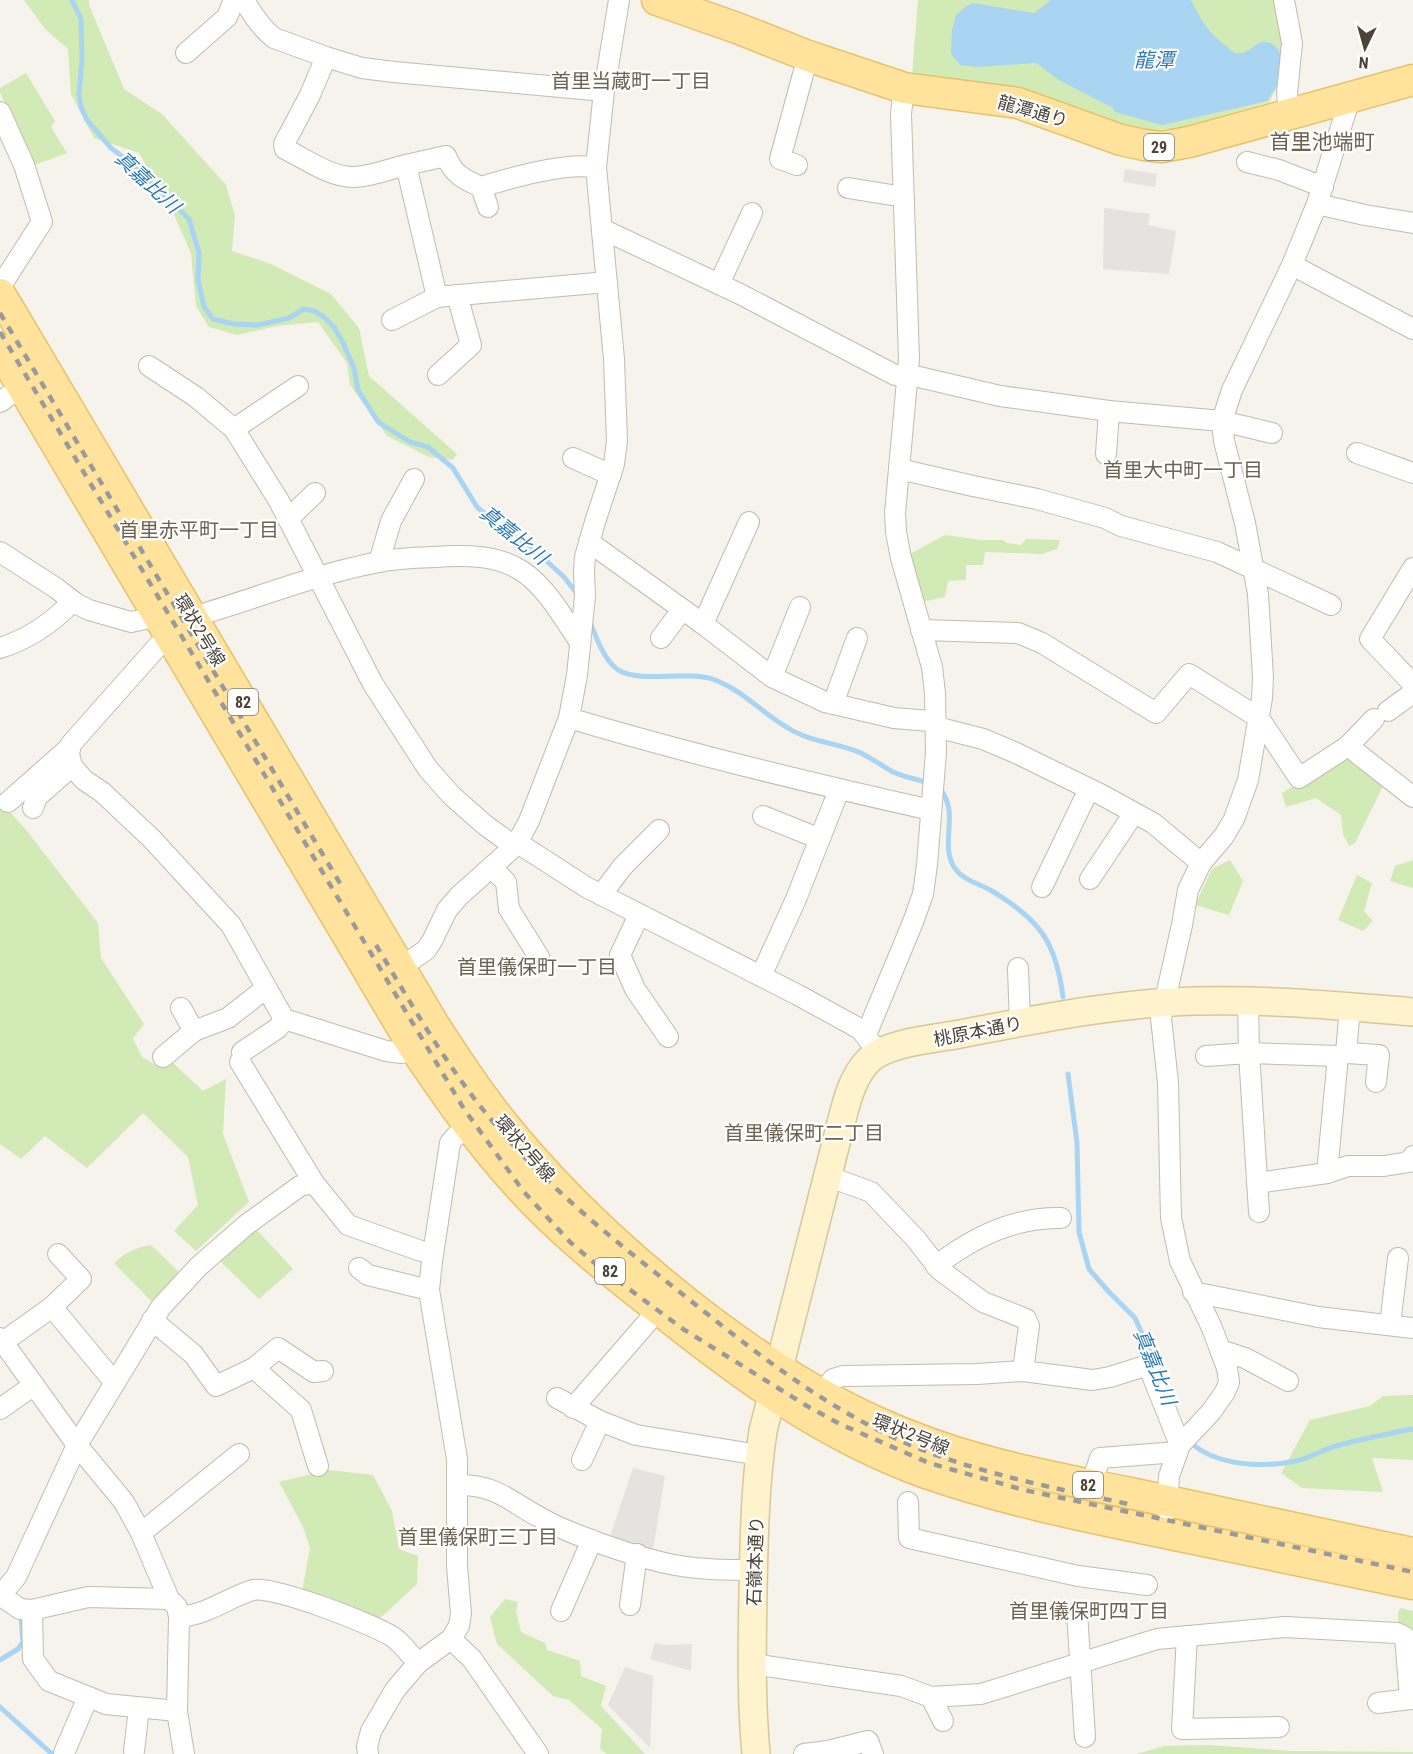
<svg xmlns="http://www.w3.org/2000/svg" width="1413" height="1754" viewBox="0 0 1413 1754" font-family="'Roboto Condensed','Noto Sans JP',sans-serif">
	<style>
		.green { fill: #d2eab5 }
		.parking { fill: #e5e3e0 }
		.water { fill: #a9d4f2 }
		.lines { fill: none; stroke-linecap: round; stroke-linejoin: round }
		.stream { stroke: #a9d4f2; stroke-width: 5 }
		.minor-casing { stroke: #c2bbae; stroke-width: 22 }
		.secondary-casing { stroke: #d6c79b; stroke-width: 30 }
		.primary-casing { stroke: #e6c16a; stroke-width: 33 }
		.minor { stroke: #fff; stroke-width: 20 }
		.secondary { stroke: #fff3cd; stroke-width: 27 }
		.primary { stroke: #ffe39c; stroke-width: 30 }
		.rail { stroke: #9a9a9a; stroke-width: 4.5; stroke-dasharray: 8 8; stroke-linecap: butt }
		.labels { text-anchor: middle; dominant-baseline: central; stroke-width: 4.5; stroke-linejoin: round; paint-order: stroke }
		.shield { fill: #fff; stroke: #817c74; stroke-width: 1.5 }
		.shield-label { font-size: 16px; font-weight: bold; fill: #4b4439 }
		.street-label { font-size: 18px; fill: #4b4439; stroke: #fff }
		.water-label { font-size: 20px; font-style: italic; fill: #2e7ab2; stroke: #fff }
		.neighbourhood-label { font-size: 20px; fill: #6e6250; stroke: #fff }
		.quarter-label { font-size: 21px; fill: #6e6250; stroke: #fff }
	</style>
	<rect width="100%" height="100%" fill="#f6f3ec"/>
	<g class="green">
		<polygon points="24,0 89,0 89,5 124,89 162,114 226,185 235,216 232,251 271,264 331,294 359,328 369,376 457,454 453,460 429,457 387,436 350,385 347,363 318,322 277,326 237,335 209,327 196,306 191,253 174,215 139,153 94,138 71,94 68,49 45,29"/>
		<polygon points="918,0 1275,0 1285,29 1284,75 1269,102 1175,129 1146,130 1136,128 1040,94 1018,89 928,75 912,76"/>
		<polygon points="26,73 55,121 51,127 67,153 32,166 0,92 0,88"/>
		<polygon points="945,535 981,540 1003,540 1007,543 1021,545 1026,539 1060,540 1057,549 1042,554 985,552 983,565 966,565 966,580 948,581 945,597 921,602 908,555"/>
		<polygon points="1343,755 1383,786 1355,843 1349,846 1343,834 1341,815 1316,798 1286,807 1282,793"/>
		<polygon points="0,801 27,831 98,923 101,958 144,1024 133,1038 142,1057 161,1068 172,1062 203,1091 226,1079 223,1134 249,1202 196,1251 174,1231 198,1205 188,1157 143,1113 87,1168 45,1136 21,1159 0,1144"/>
		<polygon points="1230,860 1243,881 1229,915 1195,905 1212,869"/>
		<polygon points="1413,860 1413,888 1390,881 1395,866"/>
		<polygon points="1357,875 1372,883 1364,911 1373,921 1363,931 1338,920"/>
		<polygon points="255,1228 293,1269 259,1299 219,1260"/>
		<path d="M151,1245L181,1274L151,1301L114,1263C125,1253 136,1247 151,1245Z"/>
		<polygon points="1413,1395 1413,1460 1372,1458 1383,1492 1302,1488 1281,1473 1310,1420 1370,1406 1383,1396"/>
		<polygon points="329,1470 373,1475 392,1511 399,1549 418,1556 417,1584 378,1620 302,1591 310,1548 303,1527 279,1482"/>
		<polygon points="505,1599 518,1602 516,1611 521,1632 545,1643 547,1650 580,1661 581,1676 606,1686 601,1706 645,1754 607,1754 600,1749 602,1729 569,1700 553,1696 497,1644 490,1617"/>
		<polygon points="1401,1608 1413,1611 1413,1632 1398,1629 1398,1612"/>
		<polygon points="1209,1745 1292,1751 1413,1752 1413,1754 1136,1754 1164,1746"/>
	</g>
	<g class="parking">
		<polygon points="1125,169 1157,174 1155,187 1123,182"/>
		<polygon points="1104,208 1150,214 1148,225 1176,231 1169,274 1103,269"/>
		<polygon points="633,1468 665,1476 653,1550 609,1539"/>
		<polygon points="655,1643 664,1645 692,1644 691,1671 650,1659"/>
		<polygon points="625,1667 653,1676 650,1748 608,1705"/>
	</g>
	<path class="water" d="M1051,0H1191C1202,21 1206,30 1225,45C1228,47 1232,52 1236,53C1246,56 1253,45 1262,42C1277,39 1285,60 1283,72C1281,81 1272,93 1267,101L1162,125L1115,112L1113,108L1059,80L1036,63L976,67L960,65L951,54L952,30L956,15L965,7L973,3L1034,13Z"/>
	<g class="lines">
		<g class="stream">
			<polyline points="72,0 81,19 82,60 79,94 81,107 87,120 111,148 127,160 189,219 199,253 198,280 204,307 213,319 234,324 258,325 289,318 304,309 314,311 324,317 334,327 343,343 354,368 358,390 378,422 410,442 428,447 453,468 477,507 509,534 529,545 564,577 578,595"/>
			<path d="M589,620C596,636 604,662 620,671C644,683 686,670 715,680C744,691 762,713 788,728C810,742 838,743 861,753C873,759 882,766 893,772C904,777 917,779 928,783"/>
			<path d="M939,788C961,812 939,842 954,867C963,881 979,883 992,891C1040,920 1056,942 1063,997"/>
			<polyline points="1068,1074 1077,1143 1079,1232 1089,1269 1108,1291 1135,1318 1155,1363"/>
			<path d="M1190,1442C1216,1466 1262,1468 1296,1461C1310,1458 1322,1450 1336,1446C1361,1439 1387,1434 1413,1429"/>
			<polyline points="0,1660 18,1649 23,1642 21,1616"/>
			<polyline points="0,1707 52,1754"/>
		</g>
		<g class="minor-casing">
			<g id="minor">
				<path d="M244,0C252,14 261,28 274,38L326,57L362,68L394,72L604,91"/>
				<polyline points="1284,0 1292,43 1287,93 1289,115"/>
				<polyline points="186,53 227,17 234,0"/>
				<path d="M326,57L310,95L284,144L285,149C306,159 331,178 355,177C372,176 390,169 406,165"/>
				<polyline points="0,112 24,165 42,222 0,287"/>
				<polyline points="1247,162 1279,170 1323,187"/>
				<polyline points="797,165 780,159 808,56"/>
				<path d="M596,167C562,163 514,177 481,187C463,179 453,174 446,156L406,165L437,297L607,282"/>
				<polyline points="481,187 488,207"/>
				<polyline points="848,188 904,197"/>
				<polyline points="1317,204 1365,215 1413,223"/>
				<polyline points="602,229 740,294 895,375 919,377 1000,396 1109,411 1222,421 1272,433"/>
				<polyline points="1292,265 1413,329"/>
				<polyline points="719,284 752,213"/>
				<polyline points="392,320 437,297"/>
				<polyline points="149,366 196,397 234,429 279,501 373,684 428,769 452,796 485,825 507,841 524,847 586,887 798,995 860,1029 879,1053"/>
				<polyline points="438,375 471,345 457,295"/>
				<polyline points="0,402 22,386"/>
				<polyline points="234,429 298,386"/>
				<polyline points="1357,453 1413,473"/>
				<polyline points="1106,454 1109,411"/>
				<polyline points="573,458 611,475"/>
				<polyline points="899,469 973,486 1037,499 1105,518 1121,526 1217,552 1331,605"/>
				<polyline points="288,519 315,493"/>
				<polyline points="589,542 703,624 772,677 825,702 894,718 930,721 944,729 983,739 1014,752 1102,795 1153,823 1201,863"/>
				<polyline points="0,552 56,588 75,603 89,610 131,622 146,619 156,612"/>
				<polyline points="379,562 391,521 414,479"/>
				<polyline points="1413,568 1370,639 1413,684"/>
				<path d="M194,620L209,612C265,595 321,573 379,562C397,558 415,558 434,557C463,555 496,554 522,571C546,587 563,617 579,641"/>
				<polyline points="703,624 749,522"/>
				<polyline points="921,630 1018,633 1042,643 1156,713 1189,674 1259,718 1299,778 1348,746 1374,719"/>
				<polyline points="172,637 158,646 71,744 69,754 72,766 84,780 102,792 152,839 231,925 284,1019 386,1051 402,1053 413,1046"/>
				<polyline points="661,638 682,610"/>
				<path d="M0,648C29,639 52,623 73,601"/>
				<polyline points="772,677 800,607"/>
				<polyline points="833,704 857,638"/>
				<polyline points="1388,711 1413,693"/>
				<path d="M569,718C689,754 810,783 931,810"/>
				<polyline points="1348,746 1413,797"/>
				<polyline points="8,802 69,748"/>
				<polyline points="33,808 37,797 72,766"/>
				<polyline points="763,816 820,839"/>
				<polyline points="492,868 506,882 509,909 539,957"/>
				<polyline points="1090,879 1134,813"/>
				<polyline points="1042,887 1089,789"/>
				<polyline points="601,895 623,866 659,830"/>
				<polyline points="639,915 620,955 635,989 668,1037"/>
				<polyline points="400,968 426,950 432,941 447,910 459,896 516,845 529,821 569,718 577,675 585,596 584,571 585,557 595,522 614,464 617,441 614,359 596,167 604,91 619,0"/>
				<polyline points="1018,968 1020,1023"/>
				<polyline points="761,976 796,899 839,790"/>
				<polyline points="1248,1001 1249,1053 1259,1212"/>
				<polyline points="1350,1007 1346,1053 1338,1056 1327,1173 1348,1166 1384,1166 1409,1162 1413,1156"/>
				<polyline points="181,1008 194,1031"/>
				<polyline points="866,1035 913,922 923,894 927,865 936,752 935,693 932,667 901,558 896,532 895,513 909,359 901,114 904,88"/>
				<polyline points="242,1052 278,1028 284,1019"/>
				<polyline points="1346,1053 1379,1055 1376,1082"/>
				<polyline points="1206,1056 1249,1053 1338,1056"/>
				<polyline points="163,1057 194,1031 228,1018 266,988"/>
				<polyline points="240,1062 314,1183 348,1225 421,1251 433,1252"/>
				<polyline points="827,1176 871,1192 915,1238 940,1270 983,1302 1026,1319 1029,1326 1023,1371"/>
				<polyline points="1257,1183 1327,1173"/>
				<path d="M936,1266C973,1237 1014,1217 1061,1218"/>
				<polyline points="359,1268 368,1275 429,1290"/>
				<polyline points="1193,1292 1318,1317 1413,1328"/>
				<polyline points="52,1307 115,1383"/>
				<polyline points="152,1320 193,1354 216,1386 254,1368 278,1348 314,1372 323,1371"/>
				<polyline points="1390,1325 1398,1258"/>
				<polyline points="0,1338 77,1445 124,1502 141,1533 169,1599 177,1607 179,1617 177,1711 184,1754"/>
				<polyline points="3,1342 52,1307 81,1279 58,1254"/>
				<polyline points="1220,1350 1245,1358 1288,1381"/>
				<polyline points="254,1368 301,1410 318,1466"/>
				<polyline points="822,1394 833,1379 843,1376 977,1374 1023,1371 1092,1380 1110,1377 1148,1365 1180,1445"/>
				<polyline points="557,1398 600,1421 636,1435 759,1455"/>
				<polyline points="573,1408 658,1310"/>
				<polyline points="0,1409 34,1385"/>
				<polyline points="582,1460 600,1421"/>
				<path d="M457,1485C496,1484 509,1501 541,1518C556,1527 575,1534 591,1540C618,1550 647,1560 675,1565C701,1570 728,1570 754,1570"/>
				<polyline points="1091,1485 1100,1458 1177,1452"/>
				<polyline points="908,1502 909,1538 1078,1576 1147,1585"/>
				<polyline points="1167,1510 1169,1476 1180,1445 1211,1412 1225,1392 1229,1382 1227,1368 1212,1328 1180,1261 1171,1218 1168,1083 1161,1018 1182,925 1188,890 1201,863 1224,836 1234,819 1248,780 1262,698 1263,677 1258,594 1245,523 1224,441 1222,421 1232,390 1292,265 1317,204 1350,98"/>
				<polyline points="141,1533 239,1454"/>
				<polyline points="0,1595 20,1609 32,1610 88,1597 169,1599"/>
				<polyline points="0,1596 16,1577 77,1445 161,1307 199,1266 246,1225 300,1186 314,1183"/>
				<polyline points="630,1605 637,1554"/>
				<polyline points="32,1610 33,1659 49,1681 106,1704 177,1711"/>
				<polyline points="561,1611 592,1540"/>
				<polyline points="1077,1612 1085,1737"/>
				<path d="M179,1617C207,1615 227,1598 253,1590C272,1585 373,1624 393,1637C402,1643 410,1655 418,1663"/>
				<polyline points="1187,1636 1182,1729 1279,1727"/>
				<polyline points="451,1639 472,1659 538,1754"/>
				<polyline points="752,1664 901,1686 931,1697 981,1694 1157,1639 1285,1627 1397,1633 1405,1637 1410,1699 1413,1699"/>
				<polyline points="931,1697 943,1721"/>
				<polyline points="1378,1703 1410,1699"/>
				<polyline points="134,1751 139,1708"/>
				<polyline points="64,1753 88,1697"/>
				<polyline points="368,1754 367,1747 371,1731 395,1690 418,1663 451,1639 459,1626 461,1614 457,1566 457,1459 429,1290 432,1261 450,1143 456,1136 478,1118"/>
				<polyline points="804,1754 828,1751 868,1741 873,1754"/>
			</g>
		</g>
		<g class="secondary-casing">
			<path id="secondary" d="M756,1754C751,1700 752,1647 753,1592C754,1539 755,1484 763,1431L837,1139C844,1114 849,1079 869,1060C888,1042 935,1039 960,1034C1038,1019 1116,1003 1195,1001C1268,999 1340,1006 1413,1012"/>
		</g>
		<g class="primary-casing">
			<g id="primary">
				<polyline points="657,0 737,28 808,56 904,88 1018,103 1121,140 1144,145 1162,147 1189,142 1413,80"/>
				<path d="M0,294L434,1025C454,1056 474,1087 497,1116C545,1177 600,1231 660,1281C736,1344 817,1400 910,1436C982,1465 1059,1478 1135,1494C1227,1514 1320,1534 1413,1553"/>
				<path d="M0,349L413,1046C445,1093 477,1140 516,1183C558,1230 607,1269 657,1308C739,1374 824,1436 923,1472C1003,1500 1087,1517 1170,1534C1251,1550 1332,1567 1413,1584"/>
			</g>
		</g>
		<use href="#minor" class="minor"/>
		<use href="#secondary" class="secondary"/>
		<use href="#primary" class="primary"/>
		<g class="rail">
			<polyline points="0,313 341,885"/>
			<polyline points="0,332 464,1109 524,1192 570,1242 598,1266 683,1329 807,1406 840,1424 929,1463 1024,1490 1413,1572"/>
			<path d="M376,945C412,1005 448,1069 494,1123C548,1188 615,1241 681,1293C757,1354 833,1415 925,1451C991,1476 1060,1489 1128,1504"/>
		</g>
	</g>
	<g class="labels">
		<g class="shield">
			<rect x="1144" y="134" width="30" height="26" rx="4.5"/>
			<rect x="228" y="689" width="30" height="26" rx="4.5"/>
			<rect x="595" y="1258" width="30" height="26" rx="4.5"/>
			<rect x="1073" y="1472" width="30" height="26" rx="4.5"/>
		</g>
		<g class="shield-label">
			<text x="1159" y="147">29</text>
			<text x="243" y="702">82</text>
			<text x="610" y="1271">82</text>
			<text x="1088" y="1485">82</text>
		</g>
		<g class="street-label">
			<text transform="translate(1033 111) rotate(16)">龍潭通り</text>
			<text transform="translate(200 630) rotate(59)">環状2号線</text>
			<text transform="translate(978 1031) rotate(-11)">桃原本通り</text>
			<text transform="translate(525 1148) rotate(49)">環状2号線</text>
			<text transform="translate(911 1434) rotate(22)">環状2号線</text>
			<text transform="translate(755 1561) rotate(-88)">石嶺本通り</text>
		</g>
		<g class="water-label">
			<text x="1154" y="60">龍潭</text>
			<text transform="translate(148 182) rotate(43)">真嘉比川</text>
			<text transform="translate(514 535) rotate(39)">真嘉比川</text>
			<text transform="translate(1155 1367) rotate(68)">真嘉比川</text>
		</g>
		<g class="neighbourhood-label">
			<text x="631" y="81">首里当蔵町一丁目</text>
			<text x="1183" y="470">首里大中町一丁目</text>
			<text x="199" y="530">首里赤平町一丁目</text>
			<text x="537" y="967">首里儀保町一丁目</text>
			<text x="804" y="1133">首里儀保町二丁目</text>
			<text x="478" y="1537">首里儀保町三丁目</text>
			<text x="1089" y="1611">首里儀保町四丁目</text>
		</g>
		<g class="quarter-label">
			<text x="1322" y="142">首里池端町</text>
		</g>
	</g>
	<g transform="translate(1365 48) rotate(185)" stroke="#ffffff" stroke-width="4.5" paint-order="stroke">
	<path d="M0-4.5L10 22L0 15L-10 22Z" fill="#4b4439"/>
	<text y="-9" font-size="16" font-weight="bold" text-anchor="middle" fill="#4b4439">N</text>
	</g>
</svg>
